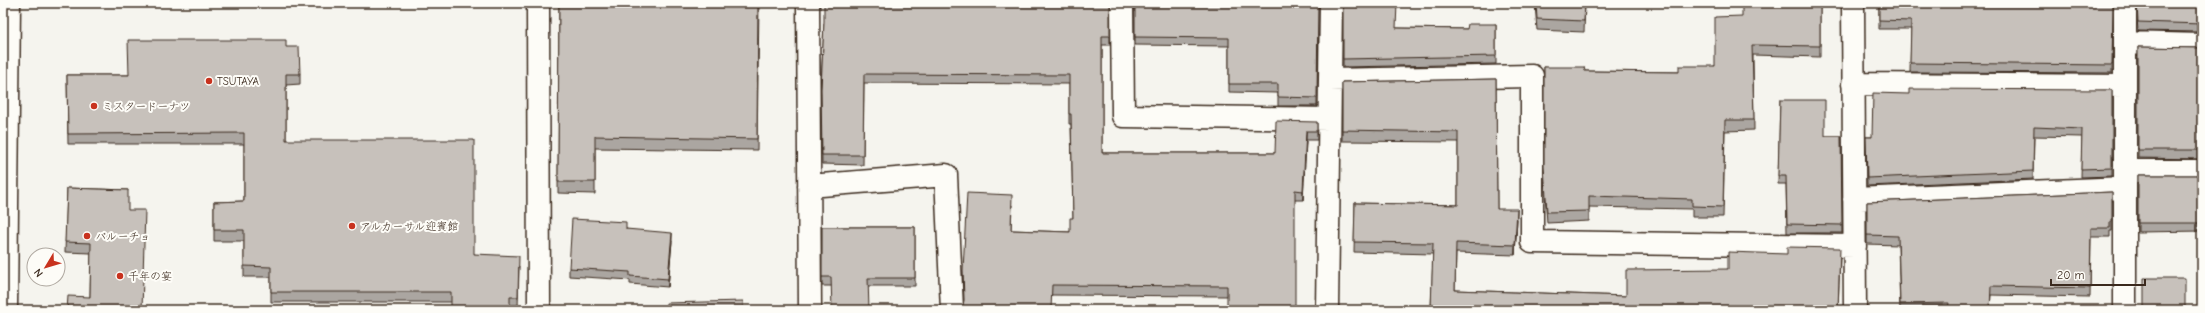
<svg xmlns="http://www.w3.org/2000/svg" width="2205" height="313" font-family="'Comic Neue','Klee One',sans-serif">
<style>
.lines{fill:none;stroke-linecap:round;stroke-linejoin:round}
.minor-casing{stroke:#3b2a1e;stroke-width:25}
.minor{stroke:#fdfcf7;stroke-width:22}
.wall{fill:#aba6a1;stroke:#3b2a1e}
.shaded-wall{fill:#8b8783;stroke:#3b2a1e}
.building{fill:#c7c1bb;stroke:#3b2a1e}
.poi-dot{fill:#c8321e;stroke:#fdfcf7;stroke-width:1.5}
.labels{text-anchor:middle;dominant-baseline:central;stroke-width:4;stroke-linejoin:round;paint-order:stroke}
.poi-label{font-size:11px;fill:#3b2a1e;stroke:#fdfcf7;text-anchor:start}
</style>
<rect width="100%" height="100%" fill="#f5f4ee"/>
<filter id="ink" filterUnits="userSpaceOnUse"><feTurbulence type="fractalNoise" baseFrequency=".025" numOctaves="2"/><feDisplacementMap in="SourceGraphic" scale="8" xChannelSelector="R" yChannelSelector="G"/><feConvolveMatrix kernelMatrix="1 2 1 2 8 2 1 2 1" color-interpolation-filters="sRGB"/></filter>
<g filter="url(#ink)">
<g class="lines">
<g class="minor-casing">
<path id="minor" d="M538,3L539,310
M808,3L810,310
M1122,3L1123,116L1329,119
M1853,3L1855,310
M2126,43L2202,45
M1330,80L1532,76V242L1855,246
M1853,84L2125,86
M2125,171H2202
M809,186L946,175L952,310
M1854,199L2125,188
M6,310L9,3
M1327,310L1331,3
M2125,310V3"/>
</g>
<use href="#minor" class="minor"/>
</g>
<path class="wall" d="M559,3H759L757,150L595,148V194L558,193Z
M1110,3V45H1102V153H1275L1317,122V140H1306L1303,200H1295L1227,296L1052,295L964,301L963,270L1012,205L1011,230L1070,232L1073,218L1071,124H1069V84L864,83L863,165L822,164L821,89L824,23Z
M1135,3H1318L1317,106H1278V93L1229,92V46L1135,45Z
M1343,3L1396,28L1467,29L1496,24V64L1343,67Z
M1517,3H1585L1584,32L1537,30L1535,3L1517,4Z
M1820,3V57L1753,55L1754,130L1725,131L1723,217H1692V209L1589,207V221L1547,223L1544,178V67L1585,71L1679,72L1715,66L1742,16Z
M1879,3H2113L2112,73L1910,72L1911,29H1879Z
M2136,3H2202V32L2138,31Z
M286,47L300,74V84L286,85V140L474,254L519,266L518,308L451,302H271V277H244V241H214V202L244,201V144H68L67,75H129Z
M2138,47L2202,48V159L2138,158Z
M1496,79L1497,209L1517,219L1515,255L1456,253L1455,290L1626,296L1728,269L1840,258L1838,310H1431L1433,254L1354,252L1355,203L1458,205V142L1342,141V82Z
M2112,90V176L2081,177L2082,137L2034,136L2033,179L1867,186L1866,137H1872L1909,94Z
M1780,100L1825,136H1841L1842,233H1787L1786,184H1778Z
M2138,175H2202V231L2138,232Z
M67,188L128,190L90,297L91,253L65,252Z
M2112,192V231H2110V237H2091L2090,297L1991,295L1990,310H1900L1898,245L1867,244V202Z
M822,227H915V286H822Z
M626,229L672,241L668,287L630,284V280L569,276V268Z"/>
<path class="shaded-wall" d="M1306,131V140L1303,200V191Z
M1517,209V219L1515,255V245Z
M672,233V241L668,287V279Z"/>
<path class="building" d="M559,3H758L757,139L595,136V182H558Z
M824,3H1110V36H1102V153H1275L1276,121L1317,122V131H1306L1303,191L1295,190V310H1227V286L1052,285L1051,310H962L964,300L963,270L967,193L1012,195L1011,230L1070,232V218H1073L1071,114H1069V75L864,74L863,155H822L821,89L824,21Z
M1135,3H1318L1317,98L1278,97V84H1229V38L1135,37Z
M1343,3H1397L1396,28L1467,29L1468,24H1496V56L1343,59Z
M1536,3H1585L1584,21L1537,19Z
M1742,3H1820V46L1752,45L1754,120H1725L1723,207L1692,206V199L1589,196V211L1547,212L1544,167V67H1584L1585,71L1679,72V66H1715V17L1742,16Z
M1879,3H2113L2112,65L1910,63L1911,21L1879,20Z
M2137,3H2202V24L2138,22Z
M128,40H286V47H299L300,74H286V140H474V254L519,256L518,297H510V310H451V292H271V267L244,266V230H214V202L244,201V133L68,134L67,75H129Z
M2138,47L2202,48V150H2138Z
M1496,79L1497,209H1517L1515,245L1456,243L1455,290L1626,296V270L1728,269V252L1787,254V247L1840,248L1838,310H1821L1761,308V310H1431L1433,243L1354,242L1355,203L1458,205V132L1342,130V82Z
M1909,89L2112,90V168L2081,169L2082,129L2034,127L2033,171L1867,178L1866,137H1872L1873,93L1909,94Z
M1780,100H1825V136H1841L1842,225L1787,224L1786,176H1778Z
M2138,175H2202V223H2138Z
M67,188L128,190V210H145L142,310H67L68,296L90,297L91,243L65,242Z
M2112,192V222H2110V228H2091L2090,288L1991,286L1990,310H1948L1949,303L1900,304L1898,236L1867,235V202Z
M572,219L626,222V229L672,233L668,279L630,276V272L569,268Z
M822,227H915V278H868L869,310H832L831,277H822Z
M2144,278H2185V310H2144Z
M743,301V310H666V303Z"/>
</g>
<g class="poi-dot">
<circle cx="209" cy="81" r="4"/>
<circle cx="94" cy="106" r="4"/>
<circle cx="352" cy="226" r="4"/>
<circle cx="87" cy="236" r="4"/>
<circle cx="120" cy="276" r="4"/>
</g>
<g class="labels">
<g class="poi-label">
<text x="217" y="81">TSUTAYA</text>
<text x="102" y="106">ミスタードーナツ</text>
<text x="360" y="226">アルカーサル迎賓館</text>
<text x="95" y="236">バルーチョ</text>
<text x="128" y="276">千年の宴</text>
</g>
</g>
<rect width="2205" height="313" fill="none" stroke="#fdfcf7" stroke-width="16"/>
<rect x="8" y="8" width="2189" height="297" fill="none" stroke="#3b2a1e" stroke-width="1.5" filter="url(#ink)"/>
<g transform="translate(46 267) rotate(232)"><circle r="19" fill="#fdfcf7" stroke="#afa8a0"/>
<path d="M0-3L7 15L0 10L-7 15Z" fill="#c8321e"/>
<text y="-6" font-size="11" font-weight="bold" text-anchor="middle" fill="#3b2a1e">N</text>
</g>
<path d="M2051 279v6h94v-6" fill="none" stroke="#3b2a1e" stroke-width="2"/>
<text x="2057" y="279" font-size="12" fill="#3b2a1e" stroke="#fdfcf7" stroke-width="3" paint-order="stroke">20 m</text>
</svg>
